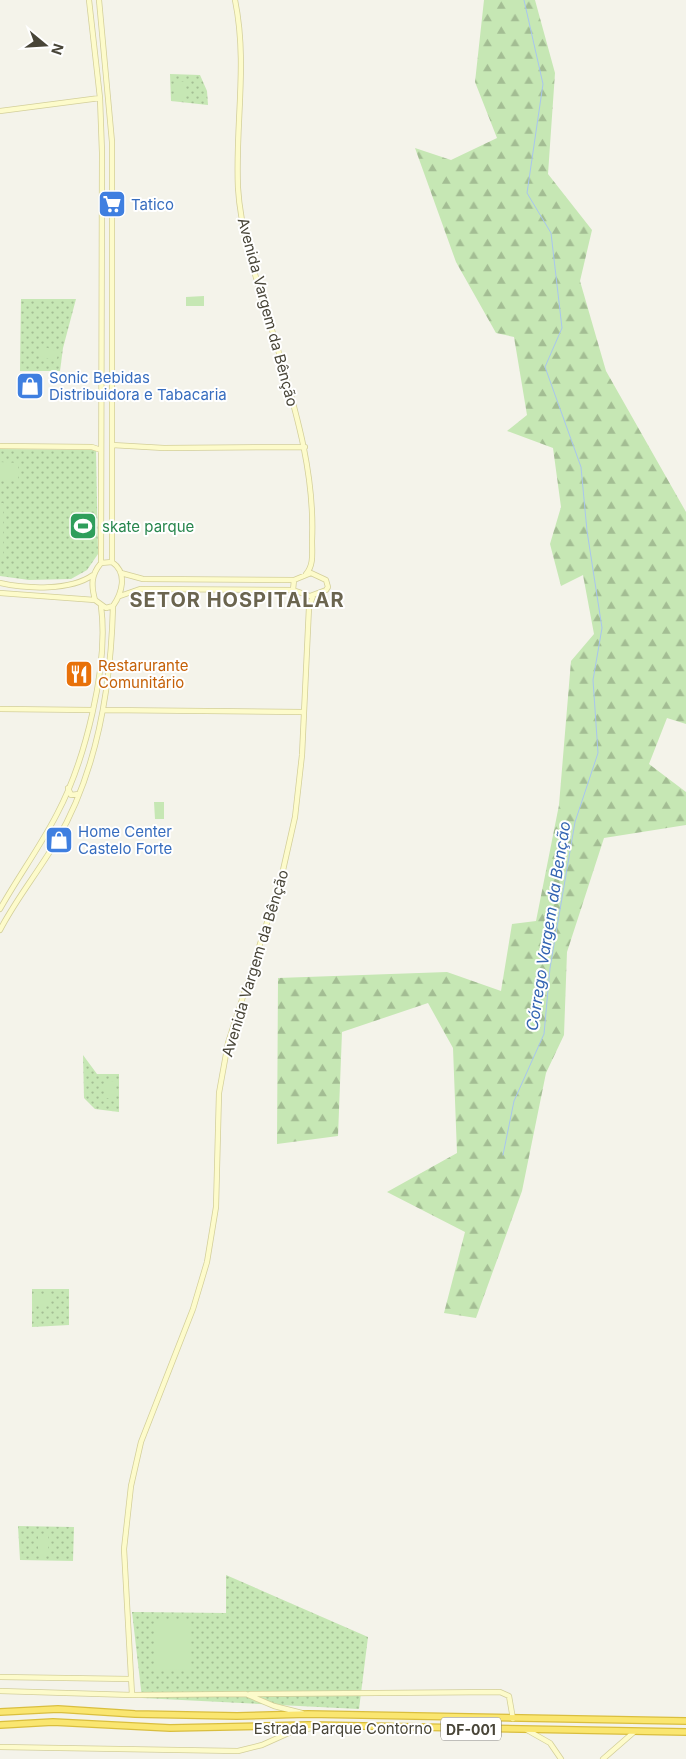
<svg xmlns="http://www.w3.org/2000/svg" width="686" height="1759" font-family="Inter,sans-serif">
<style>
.grass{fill:url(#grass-dots)}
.forest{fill:url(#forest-firs)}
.garden{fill:#c6e7b4}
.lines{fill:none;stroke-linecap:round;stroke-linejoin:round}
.stream{stroke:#a8c5ef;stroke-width:1}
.secondary-casing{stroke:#d3cf9a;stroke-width:6}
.highway-casing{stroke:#d9be3f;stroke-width:8}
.secondary{stroke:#fdfbcb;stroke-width:4.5}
.highway{stroke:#fae670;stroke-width:5.5}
.labels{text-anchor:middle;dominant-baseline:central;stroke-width:4;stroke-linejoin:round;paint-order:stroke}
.shield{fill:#fff;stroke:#7f7d74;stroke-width:1}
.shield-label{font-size:14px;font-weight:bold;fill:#484538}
.shop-label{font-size:15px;fill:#366cbe;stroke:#fff;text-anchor:start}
.street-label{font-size:15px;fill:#484538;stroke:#fff}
.leisure-label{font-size:15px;fill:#27864d;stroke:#fff;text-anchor:start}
.food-label{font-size:15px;fill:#c56008;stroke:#fff;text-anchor:start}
.water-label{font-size:16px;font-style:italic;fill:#3364b2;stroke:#fff}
.district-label{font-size:20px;font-weight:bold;letter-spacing:1px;fill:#6b654f;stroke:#fff}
</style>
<defs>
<pattern id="grass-dots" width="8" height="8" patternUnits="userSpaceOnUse" patternTransform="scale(1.25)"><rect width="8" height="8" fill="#c6e7b4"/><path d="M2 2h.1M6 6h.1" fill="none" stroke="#a3bd93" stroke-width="1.8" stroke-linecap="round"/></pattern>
<pattern id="forest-firs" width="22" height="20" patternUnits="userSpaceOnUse" patternTransform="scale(1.25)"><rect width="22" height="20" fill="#c6e7b4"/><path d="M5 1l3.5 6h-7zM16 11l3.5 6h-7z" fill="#a3bd93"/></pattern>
</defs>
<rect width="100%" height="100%" fill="#f4f3ea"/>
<path class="grass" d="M170,74L200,75L207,91L208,105L171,101Z
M21,299H76L63,348L60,371H20Z
M0,449L96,450L98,554L87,570L71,579L29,580L0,576Z
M83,1055L97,1074H119V1112L95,1109L84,1098Z
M32,1289H69V1325L32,1327Z
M18,1526L74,1527L73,1561L20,1560Z
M226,1575L368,1637L359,1709L142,1698L132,1612L226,1613Z"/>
<path class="forest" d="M484,0H535L555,73L548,174L592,230L580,281L606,371L686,512V724L667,718L649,764L686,792V825L604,838L567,952L564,1035L546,1073L522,1191L476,1318L444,1313L465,1232L387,1192L457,1153L453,1048L428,1003L342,1032L338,1136L277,1144L278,978L447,972L501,991L512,924L536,921L559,805L571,661L594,634L583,575L561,586L550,544L561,507L553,448L507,431L527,415L514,337L496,333L456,262L415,148L451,160L497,138L475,82Z"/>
<path class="garden" d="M175,82H185V100L175,101Z
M204,296V306H186V297Z
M42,346L59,352L56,361L39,356Z
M0,462L18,463V481L0,480Z
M0,503H3V554H0Z
M72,512L95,513V539L71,540Z
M154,802H164V819H155Z
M114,1081V1098H104V1082Z
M32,1295H49V1304H32Z
M38,1536H48V1554H38Z
M156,1619H189V1669L156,1670Z"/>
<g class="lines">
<path class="stream" d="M503,1155L514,1101L544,1034L550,968L575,822L598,753L593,680L602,628L587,531L581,467L545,367L562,328L551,233L527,193L543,84L524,0"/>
<g class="secondary-casing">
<path id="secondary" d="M89,0L100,98L102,153L101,563
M99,0L112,142V562
M235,0C248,63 235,125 238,188C241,240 264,302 279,353C297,415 315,476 312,541C312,553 314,565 306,574
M0,111L100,98
M112,445L164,448L305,447
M0,446L92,447L101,450
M112,562C128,573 122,593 113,606L106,608L95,600C91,585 91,575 101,563Z
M121,573L143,579L294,580
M311,573L326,580L328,587L326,590L310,596L293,590L294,580Z
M0,583C27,589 70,591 93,575
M0,593L95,600
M120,596L140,589L293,590
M0,709L92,710
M104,710L303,712
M68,788L71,795L79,794
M0,909C18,877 40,847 57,814C85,761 109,666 101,606
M0,930C16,899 39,871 57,840C98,770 111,686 113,606
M0,1677L130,1679
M0,1691L132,1695L246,1694L274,1706L302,1713
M250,1694L500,1692L509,1696L513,1719
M132,1695L124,1549L131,1486L141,1442L193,1309L207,1262L216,1207L219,1093L228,1043L281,879L295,817L302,755L309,607L313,596
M527,1730L550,1743L561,1759
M0,1747L238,1751L262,1745L291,1732L317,1727
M603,1759L634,1732"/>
</g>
<g class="highway-casing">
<path id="highway" d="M0,1712L58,1709L135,1714L237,1716L308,1714L686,1721
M0,1725L53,1722L170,1728L309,1725L686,1732"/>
</g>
<use href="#secondary" class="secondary"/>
<use href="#highway" class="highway"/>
</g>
<defs>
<g id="supermarket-square" transform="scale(1.4375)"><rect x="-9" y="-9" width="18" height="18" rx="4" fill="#3f7fe0" stroke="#fff"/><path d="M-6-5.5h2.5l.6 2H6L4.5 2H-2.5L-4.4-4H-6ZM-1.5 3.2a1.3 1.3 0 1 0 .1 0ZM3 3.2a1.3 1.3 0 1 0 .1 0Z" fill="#fff"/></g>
<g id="shop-square" transform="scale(1.4375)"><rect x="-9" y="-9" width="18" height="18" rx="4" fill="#3f7fe0" stroke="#fff"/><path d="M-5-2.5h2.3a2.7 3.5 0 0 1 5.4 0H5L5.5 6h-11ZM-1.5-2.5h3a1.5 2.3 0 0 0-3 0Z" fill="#fff"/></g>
<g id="stadium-square" transform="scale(1.4375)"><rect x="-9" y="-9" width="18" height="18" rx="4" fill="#2e9e5b" stroke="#fff"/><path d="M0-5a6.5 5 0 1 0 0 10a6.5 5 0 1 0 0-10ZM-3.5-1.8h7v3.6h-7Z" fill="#fff"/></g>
<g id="restaurant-square" transform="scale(1.4375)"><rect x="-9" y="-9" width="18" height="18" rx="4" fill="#e8710a" stroke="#fff"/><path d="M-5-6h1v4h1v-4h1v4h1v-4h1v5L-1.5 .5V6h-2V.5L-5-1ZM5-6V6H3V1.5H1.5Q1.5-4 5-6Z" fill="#fff"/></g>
</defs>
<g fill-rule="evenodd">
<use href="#supermarket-square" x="112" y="204"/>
<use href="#shop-square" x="30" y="386"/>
<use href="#stadium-square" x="83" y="526"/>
<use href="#restaurant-square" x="79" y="674"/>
<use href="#shop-square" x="59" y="840"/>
</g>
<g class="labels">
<rect class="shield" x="441" y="1717.5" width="60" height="23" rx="4"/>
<g class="shield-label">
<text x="471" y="1729">DF-001</text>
</g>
<g class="shop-label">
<text x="131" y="204">Tatico</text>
<text x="49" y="377">Sonic Bebidas<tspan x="49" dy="17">Distribuidora e Tabacaria</tspan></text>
<text x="78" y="831">Home Center<tspan x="78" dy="17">Castelo Forte</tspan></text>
</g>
<g class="street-label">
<text transform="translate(268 312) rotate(75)">Avenida Vargem da Bênção</text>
<text transform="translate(255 963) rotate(-73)">Avenida Vargem da Bênção</text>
<text x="343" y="1728">Estrada Parque Contorno</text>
</g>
<g class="leisure-label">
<text x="102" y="526">skate parque</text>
</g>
<g class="food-label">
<text x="98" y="665">Restarurante<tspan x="98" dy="17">Comunitário</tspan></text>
</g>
<g class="water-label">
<text transform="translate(548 926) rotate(-81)">Córrego Vargem da Benção</text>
</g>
<g class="district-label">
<text x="237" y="600">SETOR HOSPITALAR</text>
</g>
</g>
<g transform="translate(45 45) rotate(108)" stroke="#ffffff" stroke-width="4" paint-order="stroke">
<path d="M0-4L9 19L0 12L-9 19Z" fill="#484538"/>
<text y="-8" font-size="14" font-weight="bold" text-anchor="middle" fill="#484538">N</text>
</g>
</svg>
